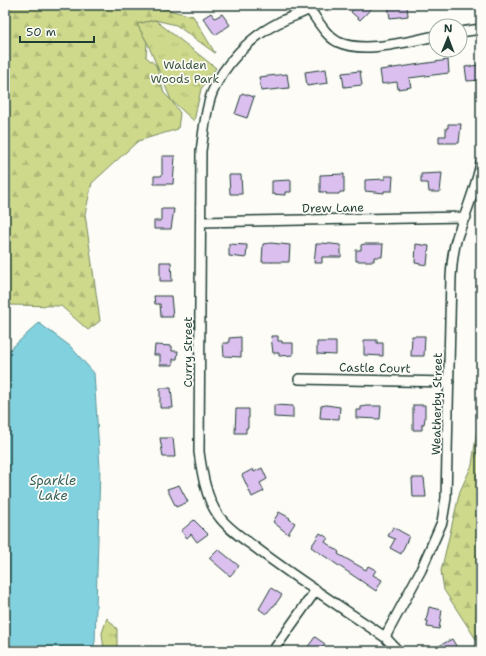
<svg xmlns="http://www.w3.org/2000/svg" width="486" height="656" font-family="'Shantell Sans',sans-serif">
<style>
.forest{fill:url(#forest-firs);stroke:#768b60}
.park{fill:url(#park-tufts);stroke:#768b60}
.water{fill:#82d1df;stroke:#5a969b}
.building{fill:#dbc0ef;stroke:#1f3d34}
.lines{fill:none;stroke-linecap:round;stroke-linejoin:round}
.street-casing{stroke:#1f3d34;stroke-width:12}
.street{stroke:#fdfcf7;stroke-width:9}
.labels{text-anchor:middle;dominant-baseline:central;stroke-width:3.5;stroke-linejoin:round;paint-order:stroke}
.park-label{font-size:12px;fill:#425c46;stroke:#fdfcf7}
.street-label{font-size:12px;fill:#1f3d34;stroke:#fdfcf7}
.water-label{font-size:13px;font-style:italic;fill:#38625f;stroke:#fdfcf7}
</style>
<defs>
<pattern id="forest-firs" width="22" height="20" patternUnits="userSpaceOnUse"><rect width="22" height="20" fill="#ced98c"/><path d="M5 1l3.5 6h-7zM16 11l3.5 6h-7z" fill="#b0bb79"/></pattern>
<pattern id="park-tufts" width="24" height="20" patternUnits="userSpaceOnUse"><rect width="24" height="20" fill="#ced98c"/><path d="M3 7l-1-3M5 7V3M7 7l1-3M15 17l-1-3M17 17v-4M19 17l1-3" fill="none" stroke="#b0bb79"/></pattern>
</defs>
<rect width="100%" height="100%" fill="#fdfcf7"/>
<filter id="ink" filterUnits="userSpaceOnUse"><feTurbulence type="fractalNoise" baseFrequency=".025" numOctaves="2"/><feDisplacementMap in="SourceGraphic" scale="8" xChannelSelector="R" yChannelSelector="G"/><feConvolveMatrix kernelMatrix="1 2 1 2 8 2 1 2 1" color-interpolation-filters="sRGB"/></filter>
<g filter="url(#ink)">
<path class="forest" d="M5,5H148L193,16L215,53L176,25L155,20L137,24L147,42L146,57L156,65L164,93L171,100L180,113L178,129L138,141L92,183L85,214L100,321L88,330L61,306L9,305L5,308Z
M481,402V647L444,590L441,571L460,491L472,465Z"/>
<path class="park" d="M155,20L216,68L201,89L194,121L171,100L147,42L137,24Z
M107,618L117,629V651H104L102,633Z"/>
<path class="water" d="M39,323L70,346L94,373L100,468L95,642L92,651H5V354Z"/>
<path class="building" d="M357,5H375L360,20L351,12Z
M388,5H407L408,16L390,18Z
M211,13L215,18L222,14L230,25L215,35L203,18Z
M448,60L449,73L409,78L411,87L398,89L397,82L382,84L380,70Z
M479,65V67H481V80L467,81L465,67Z
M326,69L328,83L307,86L305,72Z
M360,71L362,85L344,87L342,73Z
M287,74L289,88L261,91L259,77Z
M242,93L254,97L247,118L235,114Z
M448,124H461L459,143H439V136H446V128H448Z
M162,156H175L173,184H154V176H161L162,175Z
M442,173L440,192H429L428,183H421V174Z
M344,174V192H340L339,194H326V192H320V175Z
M229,175H241L242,194H230Z
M385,176H393L392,191H384V193L365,191V180L385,179Z
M291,180V192H285V195L272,194V181Z
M161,209H174L171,229H154V221H160L161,219Z
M271,243L290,245L289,262H262L263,244Z
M322,243L341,245V257H322V263H314L316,244H322Z
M229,244L247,245L246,258L229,256Z
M364,244H383L382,257H374V261H356V250H361V245Z
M416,244L429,246L427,265L415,263Z
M160,262H171L172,281H160Z
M154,296H171L173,317H161L160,304H155Z
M271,336H278V341H282V343H293V355L279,356V353H273Z
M412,336H425L424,356H411Z
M241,337V357L224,356L223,343H229V338Z
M364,340H377V343H383V356L364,355Z
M317,342H336V355L317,354Z
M155,345L172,346V351H178L177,359H173V365H160V355H154Z
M160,388H171L173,408H160Z
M274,405L293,406V418L274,417Z
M326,405L340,407L339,419L320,418L321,406Z
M413,405H425V418L424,424H422V430H413Z
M367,406H381L380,419L356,418V410H361V407Z
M236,409H249V418H248V428H246V433H235Z
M160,438H173L175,457H163Z
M262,468L267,479L260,483L264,491L252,497L242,475L253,469L254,472Z
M412,478H424L426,497H413Z
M179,485L188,502L176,507L167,489Z
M279,512L290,518L289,519L295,523L288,534L273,522Z
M194,520L208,534L197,542L191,534L187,538L181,531Z
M393,527L409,536L401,554L390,548L395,539L388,536Z
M320,533L328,538L325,542L339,552L338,554L366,570L368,566L376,570L373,575L382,580L376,591L311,547Z
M218,549L239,566L230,576L209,558Z
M271,588L282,595L274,606H273L266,614L259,609Z
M429,607L442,610L439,629L427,627L428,621H426Z
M315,637L325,644L320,651H312L307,648Z
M452,639L459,651H430Z"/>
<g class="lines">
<g class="street-casing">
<path id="street" d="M317,5C305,13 291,16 278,23C250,37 224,64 212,93C205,111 204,132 201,151L199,452C202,473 206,498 218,515C226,527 241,537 252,545C295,578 341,607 385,637L398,651
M310,10C318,21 326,36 338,42C364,54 408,41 436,36
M460,32L481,29
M201,222L466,217
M299,379L449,382
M385,637L421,570L442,522L446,498L451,277C452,262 453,248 458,234C467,210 476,188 481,163
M273,651L316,590"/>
</g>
<use href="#street" class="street"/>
</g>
</g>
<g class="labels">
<g class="park-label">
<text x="185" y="65">Walden<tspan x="185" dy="14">Woods Park</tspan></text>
</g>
<g class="street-label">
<text transform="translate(333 208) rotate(-1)">Drew Lane</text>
<text transform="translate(188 352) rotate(-90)">Curry Street</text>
<text transform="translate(375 368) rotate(1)">Castle Court</text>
<text transform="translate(437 404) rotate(-89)">Weatherby Street</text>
</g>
<g class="water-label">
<text x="53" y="480">Sparkle<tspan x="53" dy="15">Lake</tspan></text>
</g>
</g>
<rect width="486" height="656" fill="none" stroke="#fdfcf7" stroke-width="20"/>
<rect x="10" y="10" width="466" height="636" fill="none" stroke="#1f3d34" stroke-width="1.5" filter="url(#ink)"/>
<g transform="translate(448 38) rotate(1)"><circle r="19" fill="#fdfcf7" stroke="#a4b0a9"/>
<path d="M0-3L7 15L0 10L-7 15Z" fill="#1f3d34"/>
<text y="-6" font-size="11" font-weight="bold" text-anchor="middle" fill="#1f3d34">N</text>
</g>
<path d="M20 36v6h74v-6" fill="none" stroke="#1f3d34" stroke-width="2"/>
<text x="26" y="36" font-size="12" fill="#1f3d34" stroke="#fdfcf7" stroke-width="3" paint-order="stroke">50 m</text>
</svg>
